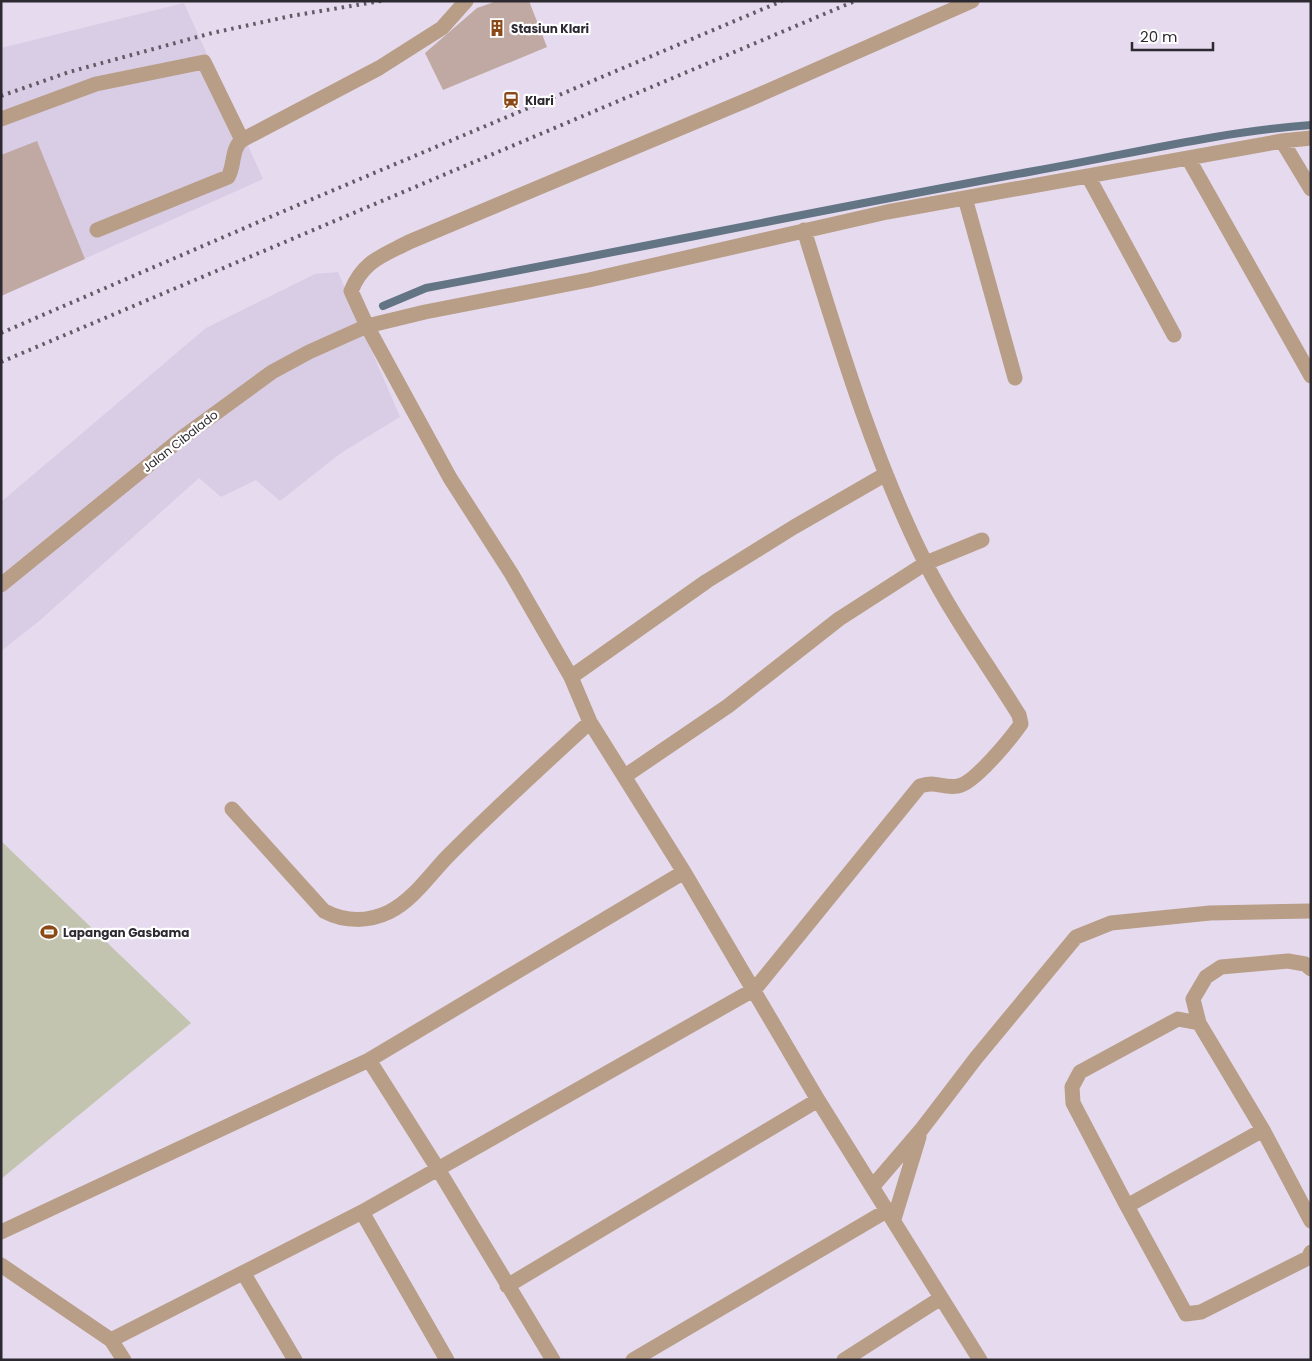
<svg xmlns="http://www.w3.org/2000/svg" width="1312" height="1361" font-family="Poppins,sans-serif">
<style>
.built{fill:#d9cce5}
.green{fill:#c2c4b0}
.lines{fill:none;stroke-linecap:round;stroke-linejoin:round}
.stream{stroke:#637485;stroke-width:8}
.building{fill:#c0a9a2}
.minor{stroke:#b89e86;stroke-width:15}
.rail{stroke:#615b65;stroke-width:4;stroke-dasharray:2.5 5;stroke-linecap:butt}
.labels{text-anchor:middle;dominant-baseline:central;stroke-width:4.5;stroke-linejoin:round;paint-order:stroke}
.poi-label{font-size:12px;font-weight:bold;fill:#2d2930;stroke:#fff;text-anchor:start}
.street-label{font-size:12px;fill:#2d2930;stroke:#fff}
</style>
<rect width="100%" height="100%" fill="#e5daee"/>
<path class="built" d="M184,3L263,179L1,296V48Z
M338,272L400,417L341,453L280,501L256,480L221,497L199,478L38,622L1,651V502L206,328L315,274Z"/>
<path class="green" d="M1,841L191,1023L1,1179Z"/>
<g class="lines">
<path class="stream" d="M383,306L426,288C629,250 831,208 1034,171C1126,155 1217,132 1311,125"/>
</g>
<path class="building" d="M497,1H529L547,47L443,90L425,53L477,8Z
M37,141L85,259L1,296V155Z"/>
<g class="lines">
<path class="minor" d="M1,119L96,84L204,62L242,140
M1282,141L1311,189
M1188,158L1311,376
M1088,176L1174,335
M965,198L1015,378
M97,230L228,177C235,165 231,149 242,140L379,68L442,28L466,1
M1,585L183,437L272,372L309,352L367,326L351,291C363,261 382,256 409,242L752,98L972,1
M571,677L707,581L794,527L886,474
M625,776L728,706L839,619L926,563L982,540
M232,809L324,911C345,922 368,922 389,912C415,899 432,871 452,852C497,807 543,765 590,722
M1199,1023L1263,1130L1311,1221
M369,1060L438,1169L553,1360
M1263,1130L1127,1206L1186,1314L1201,1312L1308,1258L1311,1252
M873,1186L921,1130L976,1058L1076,937L1111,923L1210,913L1311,911
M1127,1206L1073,1103L1072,1087L1080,1072L1178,1019L1199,1023L1193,999L1206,977L1221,967L1288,961L1305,964L1311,969
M362,1212L447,1360
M894,1219L919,1137
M1,1232L369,1060L684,872
M1,1265L111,1340L124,1360
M244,1274L295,1360
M507,1286L818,1100
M111,1340L362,1212L755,989L920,786C936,780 943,789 958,786C974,784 1011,738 1021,724L1019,715C988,665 953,617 926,564C873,458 839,343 804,230
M633,1360L888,1210
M844,1360L941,1298
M980,1360L818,1100L684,872L590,722L571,677L511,573L450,478L367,326L425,312L589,280L887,212L1282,141L1311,138"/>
<path class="rail" d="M1,96L69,72L212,33L291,16L381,1
M1,333L284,211L782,1
M1,362L855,1"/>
</g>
<defs>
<g id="building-bare" transform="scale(1.35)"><path d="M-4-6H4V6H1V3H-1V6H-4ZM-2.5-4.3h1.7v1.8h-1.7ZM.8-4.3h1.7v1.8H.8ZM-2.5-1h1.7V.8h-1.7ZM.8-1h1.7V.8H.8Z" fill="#8b4917" stroke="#fff" stroke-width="2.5" paint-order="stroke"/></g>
<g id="station-bare" transform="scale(1.35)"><path d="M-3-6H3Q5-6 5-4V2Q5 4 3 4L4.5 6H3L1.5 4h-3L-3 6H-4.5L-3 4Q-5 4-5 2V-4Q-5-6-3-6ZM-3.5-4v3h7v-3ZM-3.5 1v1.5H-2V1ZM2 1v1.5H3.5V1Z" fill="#8b4917" stroke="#fff" stroke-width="2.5" paint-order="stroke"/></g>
<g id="stadium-bare" transform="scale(1.35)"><path d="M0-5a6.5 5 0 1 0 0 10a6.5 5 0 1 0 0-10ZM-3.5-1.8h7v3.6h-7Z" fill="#8b4917" stroke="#fff" stroke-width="2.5" paint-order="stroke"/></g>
</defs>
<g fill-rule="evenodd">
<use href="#building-bare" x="497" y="28"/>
<use href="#station-bare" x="511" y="100"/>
<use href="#stadium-bare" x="49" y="932"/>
</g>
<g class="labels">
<g class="poi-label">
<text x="511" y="28">Stasiun Klari</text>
<text x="525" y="100">Klari</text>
<text x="63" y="932">Lapangan Gasbama</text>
</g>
<g class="street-label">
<text transform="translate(180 441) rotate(-38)">Jalan Cibalado</text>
</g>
</g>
<rect width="1312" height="1361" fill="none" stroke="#2d2930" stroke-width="5"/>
<path d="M1132 42v8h81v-8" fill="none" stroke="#2d2930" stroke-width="2.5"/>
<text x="1140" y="42" font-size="15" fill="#2d2930" stroke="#ffffff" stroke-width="4" paint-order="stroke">20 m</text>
</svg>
